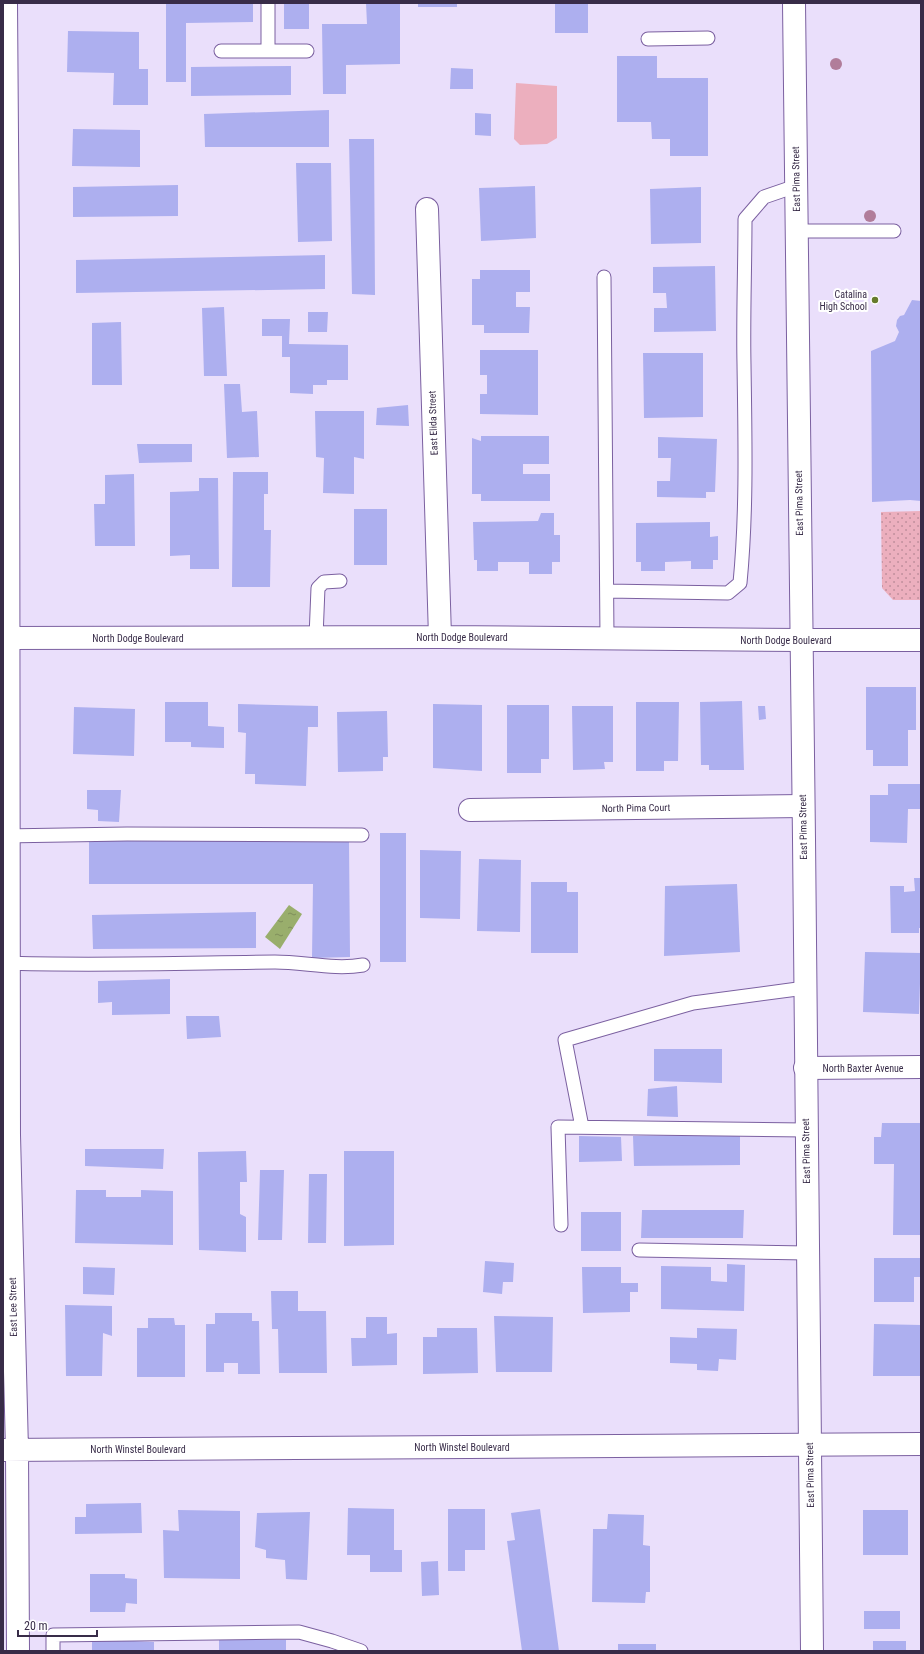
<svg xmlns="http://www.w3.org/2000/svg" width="924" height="1654" font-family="'Roboto Condensed',sans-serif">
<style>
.grass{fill:url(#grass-dots)}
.park{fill:#ecafbe}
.water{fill:url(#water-ripples)}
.building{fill:#adafef}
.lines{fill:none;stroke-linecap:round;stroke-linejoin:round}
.service-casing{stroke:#7b60a0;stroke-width:15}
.minor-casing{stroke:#7b60a0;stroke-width:24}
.tertiary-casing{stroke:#7b60a0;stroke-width:24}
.service{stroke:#fff;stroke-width:13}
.minor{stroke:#fff;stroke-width:22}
.tertiary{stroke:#fff;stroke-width:22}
.tree{fill:#b17d9a}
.poi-dot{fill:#667b2c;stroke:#fff;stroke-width:1.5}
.labels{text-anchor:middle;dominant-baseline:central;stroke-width:4;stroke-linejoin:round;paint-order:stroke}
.street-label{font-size:10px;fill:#382c48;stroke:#fff}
.poi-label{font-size:10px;fill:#382c48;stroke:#fff;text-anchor:end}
</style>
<defs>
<pattern id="grass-dots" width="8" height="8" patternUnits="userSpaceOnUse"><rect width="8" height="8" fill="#ecafbe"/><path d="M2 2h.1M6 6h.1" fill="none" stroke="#c08f9c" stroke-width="1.8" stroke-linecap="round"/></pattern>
<pattern id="water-ripples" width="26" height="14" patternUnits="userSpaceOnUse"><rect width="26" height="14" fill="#99ae6c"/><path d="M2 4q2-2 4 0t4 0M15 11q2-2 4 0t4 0" fill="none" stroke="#7e8e5b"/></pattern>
</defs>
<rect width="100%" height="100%" fill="#eadffb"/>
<path class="grass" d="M921,511V600H893L882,588L881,512Z"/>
<path class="park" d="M516,83L557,86V138L547,144L520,145L514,139Z"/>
<path class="water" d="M289,905L302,914L280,949L265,937Z"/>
<path class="building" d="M166,3H253V22L186,23V82H166Z
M284,3H309V29H284Z
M366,3H400V64L346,65V94H323L322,24H367Z
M418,3H457V7H418Z
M555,3H588V33H555Z
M68,31L139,32V69H148V105H113L114,73L67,72Z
M617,56H657V78H708V156H670V139H652L651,122H617Z
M291,66V95L191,96V67Z
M451,68L473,69V89H450Z
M329,110V147H205L204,114Z
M475,113L491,114V136L475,135Z
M73,129L140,130V167L72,166Z
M349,139H374L375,295L352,294Z
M296,163H331L332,241L298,242Z
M178,185V216L73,217V187Z
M535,186L536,238L481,241L479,188Z
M701,187V243L651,244L650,189Z
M325,255V289L76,293V260Z
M715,266L716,331L654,332V308H667L666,293H653V267Z
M480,270H530V292H516V307H530L529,333H484V325H472V279H480Z
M912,300L921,301V501L910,500L872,502L871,351L895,341L899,332L896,326L897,320L900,316L904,315Z
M224,307L227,376H204L202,308Z
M308,312H328L327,332H308Z
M262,319H290L289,344L348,345V380H327V385H313V394L290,393V357H282V336H262Z
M121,322L122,385H92V323Z
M480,350H538V415L480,414V394H487V375H480Z
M643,353H703V417L644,418Z
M224,384H240L242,412L257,411L259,457L227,458Z
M408,405L409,426L376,425L377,408Z
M315,411H364V459L354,457V494L323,493L324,458L316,457Z
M481,436H549V464H523V474H550V501H481V494H472V438L481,441Z
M658,437L717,439L715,492H706V498L657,497V481H670L671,458H658Z
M137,444H192V462L139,463Z
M233,472H268V494H264V530H271L270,587H232Z
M134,474L135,546H95L94,504H105V475Z
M199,478H218L219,569H190V555L170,556V492L199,491Z
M354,509H387V565H354Z
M541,513H554V535H560V562H552V574H529V562H498V571H477V560H474L473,522L538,521Z
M710,522V537L718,536V560H713V569H691V561L665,562V571H641V562H636V523Z
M866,687H916V730H908V766H873V750H866Z
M742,701L744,770H709V765H701L700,702Z
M165,702H208V726L224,727V748L191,747V742H165Z
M636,702H679L678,761H664V771H636Z
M238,704L318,706V727H308L306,786L255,784V774H245L246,733L238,732Z
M433,704L482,705V771L433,768Z
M507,705H549V759H541V773H507Z
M572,706H613V762H604L605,769L573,770Z
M758,706H765L766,719L759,720Z
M74,707L135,709L134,756L73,754Z
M387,711L388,757H383V771L338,772L337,712Z
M888,784H921V809H908L907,843L870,842V795H888Z
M87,790H121L119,822L98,821V810L87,809Z
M380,833H406V962H380Z
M349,840L350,957L312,958L313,884H89V841Z
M420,850L461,851L460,919L420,918Z
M479,859L521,860L520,932L477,931Z
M914,878H921V928H919V933H891L890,886H904V892L915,891Z
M531,882H567V892H578V953H531Z
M737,884L740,952L664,956L665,886Z
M256,912V948L93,949L92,915Z
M865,952L921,953L919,1014L863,1012Z
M170,979V1014L112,1015V1002L98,1003V981Z
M186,1016H219L221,1037L187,1039Z
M654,1049H722V1083L654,1081Z
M677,1086L678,1117L647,1116L648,1089Z
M882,1123H921V1235H893L894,1164H874V1137H881Z
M740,1135V1165L634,1166L633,1136Z
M579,1136L621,1137L622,1161L579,1162Z
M85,1149H164L163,1169L85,1166Z
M246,1151L247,1182H240V1214L246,1217V1252L199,1250L198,1152Z
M344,1151H394V1245L344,1246Z
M260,1170H284L282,1240H258Z
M309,1174H327L326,1243H308Z
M76,1190H106V1197H141V1190L173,1191V1245L75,1243Z
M642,1210H744L743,1238H641Z
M581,1212H621V1251H581Z
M874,1258H921V1277H914V1302H874Z
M485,1261L514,1263L513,1282H503L502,1294L483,1292Z
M727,1264L745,1265L744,1311L661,1309V1266L711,1267V1281L727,1282Z
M83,1267L115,1268L114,1295L83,1294Z
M582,1267H621V1283H638V1292H630V1312L583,1313Z
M271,1291H298V1311H326L327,1373H279L278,1329H272Z
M65,1305L112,1306V1336L103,1333L102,1376H66Z
M215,1313H252V1321H259L260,1374H238V1363H224V1372H206V1324H215Z
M494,1316L553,1317L552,1372H496Z
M366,1317H387V1334L397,1333V1365L352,1366L351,1338H366Z
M148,1318H174L175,1325H185V1377H137V1328H148Z
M874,1324L921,1325V1376H873Z
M437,1328H477L478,1373L423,1374V1337H437Z
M697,1328L737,1329L736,1360L719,1359L718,1371L697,1370V1364L670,1363V1337L697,1338Z
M141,1503L142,1533L75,1534V1517H86V1504Z
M348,1508L394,1509V1550H402V1572H370V1555H347Z
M448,1509H485V1550H465V1571H448Z
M540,1509L559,1651H522L507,1541L515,1540L511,1513Z
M178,1510L240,1511V1579L164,1578L163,1530L179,1531Z
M863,1510H908V1555H863Z
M310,1512L307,1580L286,1579L285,1560L266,1558V1550L255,1547L257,1513Z
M608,1514L644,1515L643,1545L650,1546V1592H646L645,1603L592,1602L593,1529H607Z
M438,1561L439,1595L422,1596L421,1562Z
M90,1574H125V1578L137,1579V1604L126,1603L125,1612H90Z
M864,1611H900V1629H864Z
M92,1639L154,1642V1651H92Z
M219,1640H286V1651H219Z
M873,1641H906V1651H873Z
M618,1644H656V1651H618Z"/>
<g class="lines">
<g class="service-casing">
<path id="service" d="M268,3V51
M648,39L708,38
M221,51H307
M796,231H894
M604,277L607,638
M607,591L728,593L740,583C747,510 745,437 744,364C743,316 745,267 745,219L764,197L796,186
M316,637L318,588L324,582L340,581
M3,836L127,834L362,835
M3,963C94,966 185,963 275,962C304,962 334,970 363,965
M582,1127L565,1040L693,1003L805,988
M561,1225L558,1127L806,1130
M639,1250L807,1253
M53,1651V1635L299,1632L332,1641L361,1651"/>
</g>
<g class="minor-casing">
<path id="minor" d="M6,3L8,271L9,1135L17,1450L18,1651
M427,209L440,637
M3,638L440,637L801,640
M470,810L803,806
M805,1068L921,1067
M3,1450L921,1444"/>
</g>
<g class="tertiary-casing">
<path id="tertiary" d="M794,3L804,839L812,1651
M801,640H921"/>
</g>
<use href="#service" class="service"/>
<use href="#minor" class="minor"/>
<use href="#tertiary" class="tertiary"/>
</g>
<g class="tree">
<circle cx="836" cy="64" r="6"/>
<circle cx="870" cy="216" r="6"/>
</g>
<circle class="poi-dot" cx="875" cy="300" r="4"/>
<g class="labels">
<g class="street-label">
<text transform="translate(796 179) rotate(-91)">East Pima Street</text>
<text transform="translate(433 423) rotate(-92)">East Elida Street</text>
<text transform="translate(799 503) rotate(-91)">East Pima Street</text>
<text x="462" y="637">North Dodge Boulevard</text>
<text x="138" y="638">North Dodge Boulevard</text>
<text x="786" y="640">North Dodge Boulevard</text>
<text transform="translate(636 808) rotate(-1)">North Pima Court</text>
<text transform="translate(803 827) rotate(-91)">East Pima Street</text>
<text x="863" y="1068">North Baxter Avenue</text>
<text transform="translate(806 1151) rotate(-91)">East Pima Street</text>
<text transform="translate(13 1307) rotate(-91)">East Lee Street</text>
<text x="462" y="1447">North Winstel Boulevard</text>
<text x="138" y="1449">North Winstel Boulevard</text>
<text transform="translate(810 1475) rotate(-91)">East Pima Street</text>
</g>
<g class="poi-label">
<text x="867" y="294">Catalina<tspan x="867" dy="12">High School</tspan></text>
</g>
</g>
<rect width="924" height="1654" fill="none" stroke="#382c48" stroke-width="8"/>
<path d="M18 1630v6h79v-6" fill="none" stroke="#382c48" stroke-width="2"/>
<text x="24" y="1630" font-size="12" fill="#382c48" stroke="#ffffff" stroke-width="3" paint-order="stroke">20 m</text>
</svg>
